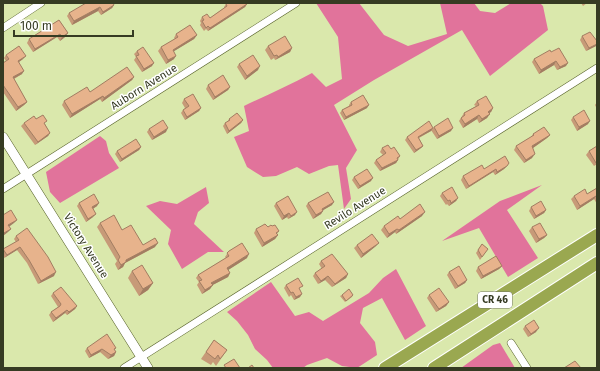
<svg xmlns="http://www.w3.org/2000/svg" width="600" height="371" font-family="'Fira Sans',sans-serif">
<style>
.forest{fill:#e1739b}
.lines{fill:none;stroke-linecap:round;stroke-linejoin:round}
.minor-casing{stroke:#566129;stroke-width:8}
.tertiary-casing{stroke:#566129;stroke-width:10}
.trunk-casing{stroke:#fff;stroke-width:14}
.minor{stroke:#fff;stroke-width:7}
.tertiary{stroke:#fff;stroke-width:9}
.trunk{stroke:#9aa850;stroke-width:12}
.wall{fill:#c79a78}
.shaded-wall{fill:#a27d62}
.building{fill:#e7b38c;stroke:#a27d62}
.labels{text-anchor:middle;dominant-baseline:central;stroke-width:3;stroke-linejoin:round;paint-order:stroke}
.shield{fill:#fff;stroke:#727665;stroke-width:1}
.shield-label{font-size:10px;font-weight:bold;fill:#363b23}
.street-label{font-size:11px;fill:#363b23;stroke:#fff}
</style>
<rect width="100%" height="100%" fill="#dae8ac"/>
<path class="forest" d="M316,3H359L384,35L408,46L447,34L440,3H474L480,11L495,13L511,3H540L543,6L548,30L490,76L462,30L374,80L334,105L357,150L346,168L351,199L344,209L338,165L329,166L309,174L297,167L276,176L263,177L247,167L234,137L249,131L244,106C267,95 290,85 312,73L326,87L342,79L338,37Z
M100,136L106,141L109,153L119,168L60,203L50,192L46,172Z
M542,185L507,210L538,258L508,277L479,228L442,241L500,201Z
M206,187L209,203L198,212L194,224L224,252H208L182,269L168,244L171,230L146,206L160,201L177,204Z
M396,269L426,326L405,340L382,298L363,308L360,323L375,342L377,355L357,368L342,366L327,358L307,365L303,368H273L267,360L255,349L248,335L237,321L227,312L271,282L295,316L309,312L323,321L369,293L383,278Z
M500,343L515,368H461L493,345Z"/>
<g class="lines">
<g class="minor-casing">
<path id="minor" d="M3,28L41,3
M3,189L296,3
M511,343L527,368
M124,368L597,68"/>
</g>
<g class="tertiary-casing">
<path id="tertiary" d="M3,137L148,368"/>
</g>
<g class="trunk-casing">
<path id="trunk" d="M385,368L597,235
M434,368L597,263"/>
</g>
<use href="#minor" class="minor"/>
<use href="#tertiary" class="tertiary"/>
<use href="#trunk" class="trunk"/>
</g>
<path class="wall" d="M581,3H587L583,6Z
M226,4H247L245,7L208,31L206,29L204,31L200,25L201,23L200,21L202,17L210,18L224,8V7Z
M114,5L112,8L101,15L98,11L72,25L67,16L69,13Z
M59,20L68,33L65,37L60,41L57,37L33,52L27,43L29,39Z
M176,34L197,35L194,39L174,51V59L166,64L158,51L161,47L175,39L174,38Z
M582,36L597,41V45L596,46L586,51L580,40Z
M268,46L292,48L290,52L275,60L274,58L271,60L265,50Z
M137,51L152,66L142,72L134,60L136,57L134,54Z
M551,52L566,66L557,70L554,65L539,74L532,62L534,59Z
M6,55L23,59L19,62L22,74L14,79L27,102L24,105L16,111L3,92V63L6,61L4,58Z
M239,64L258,70L245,80L237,67Z
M134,77L132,80L102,102L100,99L70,118L62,105L64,101L90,92Z
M208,85L230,87L228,90L213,100L206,89Z
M184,99L201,108L199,111L185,120L181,113L183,110L185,108L182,103Z
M477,101L493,108L491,112L489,113L487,118L479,123L477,119L463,128L459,121L464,113L476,106L474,105Z
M351,102L367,108L344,120L340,113L342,110L349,106V105Z
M597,102V109L595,105Z
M573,117L588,124L577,131L571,120Z
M36,119L45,124L50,133L48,136L35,145L21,126L24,123Z
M229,119L243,120L241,123L227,134L223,126L225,123L227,122Z
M434,127L451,131L437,139L431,130Z
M433,128L431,131L419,138L423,146L421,148L414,153L405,140L407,137Z
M149,129L166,132L152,140L147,132Z
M533,134L550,135L547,138L533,148L532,158L524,163L514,150L516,146L531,137Z
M597,146V164L594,166L586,155L589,151Z
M141,147L139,150L120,162L115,154L117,151Z
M382,148L391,149L400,156L396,163L380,171L374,163L376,160L383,155L380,152Z
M509,163L504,169L495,175L493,172L466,189L461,180L463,176L484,169Z
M354,177L371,181L358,189L352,180Z
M597,188V204L594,199L577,210L571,199L574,196L587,194Z
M442,193L458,198L456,201L449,206L447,204L446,205L440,196Z
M79,203L97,206L93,209V217L86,222L77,206Z
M276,203L295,215L288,219L287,217L282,220L274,206Z
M308,203L332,205L323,210L321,214L313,219L306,206Z
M531,207L546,210L544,213L534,219L529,211Z
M422,216L396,234L395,232L387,238L381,230L384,226L400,219Z
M100,223L122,230L143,245L155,247L125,263L123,267L118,270L115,264L117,261L97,227Z
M272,226L279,231L277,234L278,235L275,239L262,247L254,233L256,229Z
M532,227L547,235L544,238L536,243L529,231Z
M16,236L54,276L38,284L27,263L17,250L4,258L3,256V250L16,242L14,239Z
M482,244L488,249L480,260L476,253Z
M357,245L376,246L361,258L354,248Z
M229,251L247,258L228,270L230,273L228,277L212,285L210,289L202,294L197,285L199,282L196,278L198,275L226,258L225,257Z
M321,261L348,274L346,278L332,287L325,280L318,284L313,276L315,273L322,269L319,264Z
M502,266L499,269L481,279L476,271L478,267Z
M132,271L153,283L148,290L139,296L128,278Z
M449,272L467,280L465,283L455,289L447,275Z
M286,285L300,289V297L294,300L291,295L289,297L284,288Z
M53,293L77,306L75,309L67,315L65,313L53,322L49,315L51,312L58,307L51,296Z
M342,295H353L352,297L345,302L340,296Z
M429,295L449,302L446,306L436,312L427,298Z
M525,326L536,332L528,337L523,329Z
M214,340L227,350L216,366L213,362L211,365L201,359Z
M87,348H116L114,350L116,352L114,356L108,359L100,352L89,358L85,351Z"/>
<path class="shaded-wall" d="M247,4L245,7L208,31L210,28Z
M114,5L112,8L101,15L103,12Z
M100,7L98,11L72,25L74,21Z
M68,33L65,37L60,41L62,37Z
M60,34L57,37L33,52L35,49Z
M197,35L194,39L171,53L173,50Z
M597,44L596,46L586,51L589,48Z
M292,48L290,52L275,60L278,57Z
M26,56L23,59L16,64L18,61Z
M176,56L174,59L166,64L168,60Z
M556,61L554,65L539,74L541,70Z
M154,63L152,66L142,72L144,69Z
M568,63L566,66L557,70L560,67Z
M260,66L258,70L245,80L247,76Z
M24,71L22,74L11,80L13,77Z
M134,77L132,80L102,102L104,98Z
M230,87L228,90L213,100L215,97Z
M103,96L100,99L70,118L72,114Z
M27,102L24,105L16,111L18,107Z
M369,105L367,108L344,120L346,117Z
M201,108L199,111L185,120L187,117Z
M493,108L491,112L486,115L488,112Z
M490,114L487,118L479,123L482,119Z
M479,115L477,119L463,128L465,124Z
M243,120L241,123L227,134L229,131Z
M590,121L588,124L577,131L579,127Z
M168,128L166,132L152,140L154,137Z
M433,128L431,131L416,139L418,137Z
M453,128L451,131L437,139L439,136Z
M50,133L48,136L35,145L38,142Z
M550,135L547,138L530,150L532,146Z
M423,146L421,148L414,153L416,150Z
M141,147L139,150L120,162L122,159Z
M535,154L532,158L524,163L526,160Z
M398,160L396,163L380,171L382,168Z
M507,166L504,169L495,175L497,172Z
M496,169L493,172L466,189L469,186Z
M373,178L371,181L358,189L360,186Z
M596,196L594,199L577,210L580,206Z
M458,198L456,201L449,206L451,203Z
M334,202L332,205L320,212L322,209Z
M99,203L97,206L89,211L92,207Z
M546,210L544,213L534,219L536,216Z
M323,211L321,214L313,219L316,215Z
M297,212L295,215L288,219L291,216Z
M425,212L422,216L396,234L399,230Z
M289,213L287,217L282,220L284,216Z
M96,214L93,217L86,222L88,219Z
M17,220L14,223L6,229L8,225Z
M11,229L8,232L3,236L4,233Z
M397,229L395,232L387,238L389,234Z
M278,235L275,239L262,247L264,243Z
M547,235L544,238L536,243L539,239Z
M158,243L155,247L125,263L123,267L118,270L121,265L126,260Z
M379,243L376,246L361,258L363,254Z
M20,247L17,250L4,258L7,255Z
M249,254L247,258L225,272L227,268Z
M502,266L499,269L481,279L483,276Z
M56,272L54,276L38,284L41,281Z
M230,273L228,277L209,287L211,283Z
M348,274L346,278L332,287L335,284Z
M328,276L325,280L318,284L321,281Z
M467,280L465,283L455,289L458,286Z
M153,283L148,290L139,296L143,289Z
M213,285L210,289L202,294L205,290Z
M302,294L300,297L294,300L296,297Z
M449,302L446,306L436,312L439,309Z
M77,306L75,309L67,315L69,312Z
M67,310L65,313L53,322L56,318Z
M539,328L536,332L528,337L531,334Z
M102,349L100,352L89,358L91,355Z
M116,352L114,356L108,359L111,355Z"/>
<path class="building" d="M86,3H113L114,5L103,12L100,7L74,21L69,13Z
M228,3H247V4L210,28L208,26L206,28L202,21L204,20L202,17L207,14L210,18L227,6L226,4Z
M59,20L68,33L62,37L60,34L35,49L29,39Z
M190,25L197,35L173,50L176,56L168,60L161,47L178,37L176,34Z
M590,32L597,41V44L589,48L582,36Z
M285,36L292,48L278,57L277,55L274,56L268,46Z
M19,46L26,56L18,61L24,71L13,77L27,102L18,107L3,85V63L9,59L6,55Z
M143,47L154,63L144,69L136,56L139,55L137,51Z
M559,48L568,63L560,67L556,61L541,70L534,59L550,50L551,52Z
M253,55L260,66L247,76L239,64Z
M127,67L134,77L104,98L103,96L72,114L64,101L87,87L90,92Z
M223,75L230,87L215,97L208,85Z
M193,94L201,108L187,117L183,110L189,106L184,99Z
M363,95L369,105L346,117L342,110L352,105L351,102Z
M486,96L493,108L488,112L490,114L482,119L479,115L465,124L461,118L465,115L464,113L479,105L477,101Z
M584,110L590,121L579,127L573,117Z
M237,113L243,120L229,131L225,123L230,120L229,119Z
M43,115L47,121L44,123L50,133L38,142L24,123L34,116L36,119Z
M448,118L453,128L439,136L434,127Z
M163,120L168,128L154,137L149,129Z
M429,121L433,128L418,137L423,146L416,150L407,137Z
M544,127L550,135L532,146L535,154L526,160L516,146L534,135L533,134Z
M136,139L141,147L122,159L117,151Z
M388,145L391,149L394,147L400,156L397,158L398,160L382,168L376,160L386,153L382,148Z
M597,146V162L596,163L589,151Z
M505,156L509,163L507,166L497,172L496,169L469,186L463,176L482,165L484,169Z
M367,169L373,178L360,186L354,177Z
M452,187L458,198L451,203L450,200L448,201L442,193Z
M597,188V197L596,196L580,206L574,196L585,189L587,194Z
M328,192L334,202L322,209L323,211L316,215L308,203Z
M94,194L99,203L92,207L96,214L88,219L79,203Z
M288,196L297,212L291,216L289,213L284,216L276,203Z
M541,201L546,210L536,216L531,207Z
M420,204L425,212L399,230L397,229L389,234L384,226L398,216L400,219Z
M11,210L17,220L8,225L11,229L4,233L3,231V215Z
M114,215L122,230L131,225L143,245L155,238L158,243L126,260V262L121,265L118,260L120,257L100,223Z
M540,223L547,235L539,239L532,227Z
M265,224L268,227L271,225L272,226L275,225L279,231L276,233L278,235L264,243L256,229Z
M27,228L48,257L56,272L41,281L29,260L20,247L7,255L3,249L19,240L16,236Z
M372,234L379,243L363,254L357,245Z
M242,243L249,254L227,268L230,273L211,283L213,285L205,290L199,281L202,280L198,275L229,256L227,253L229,251Z
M482,244L488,249L482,257L478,250Z
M332,254L348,274L335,284L328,276L321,281L315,273L325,266L321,261Z
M496,256L502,266L483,276L478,267Z
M142,265L153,283L143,289L132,271Z
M459,266L467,280L458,286L449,272Z
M298,278L303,286L299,288L302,294L296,297L293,292L291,293L286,285Z
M61,287L77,306L69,312L67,310L56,318L51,312L60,306L61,304L53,293Z
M439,288L449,302L439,309L429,295Z
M349,289L353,295L346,301L342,295Z
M534,320L539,328L531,334L525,326Z
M107,334L116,348L114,349L116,352L111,355L102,349L91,355L87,348Z
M214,340L227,350L220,359L218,355L215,359L206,352Z
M234,359L240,368H226L224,365Z
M575,361L581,368H564Z
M252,365L254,368H248Z"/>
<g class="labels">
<rect class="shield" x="478" y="292" width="34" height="16" rx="3"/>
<g class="shield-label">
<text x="495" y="300">CR 46</text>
</g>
<g class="street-label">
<text transform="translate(144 87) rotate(-32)">Auborn Avenue</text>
<text transform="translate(355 208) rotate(-32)">Revilo Avenue</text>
<text transform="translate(86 246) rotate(58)">Victory Avenue</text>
</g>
</g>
<rect width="600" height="371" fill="none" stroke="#363b23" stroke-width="8"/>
<path d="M14 30v6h119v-6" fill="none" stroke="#363b23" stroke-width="2"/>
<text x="20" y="30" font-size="12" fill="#363b23" stroke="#ffffff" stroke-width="3" paint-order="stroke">100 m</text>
</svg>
